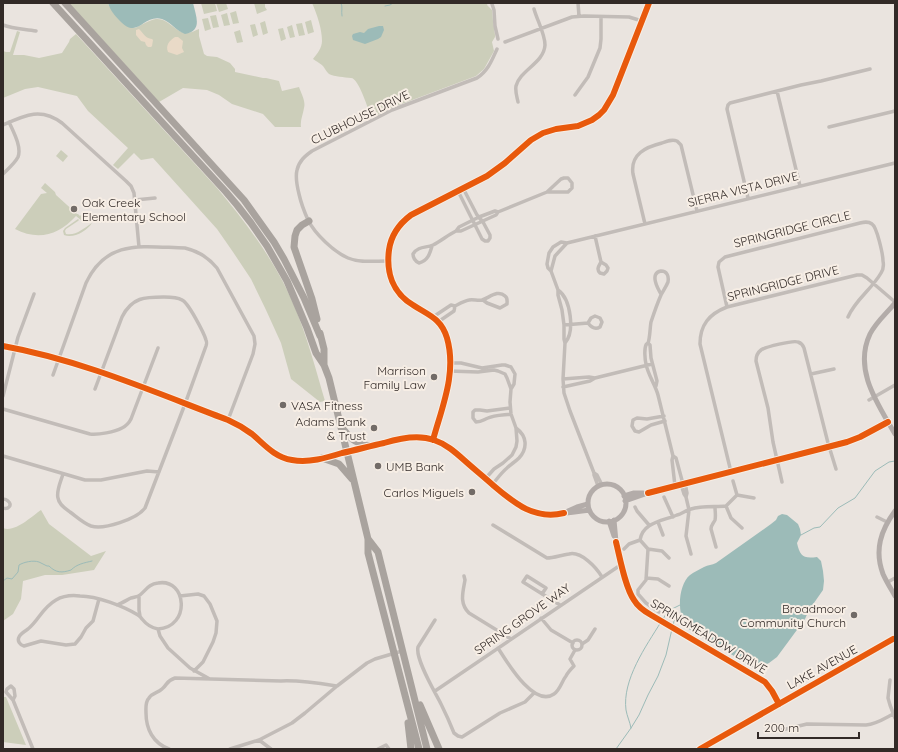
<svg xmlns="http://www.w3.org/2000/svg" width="898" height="752" font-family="Quicksand,sans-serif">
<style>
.green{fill:#ccceba}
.sand{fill:#e9dac7}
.water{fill:#9cbbb8}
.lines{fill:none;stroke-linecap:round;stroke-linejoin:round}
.stream{stroke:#9cbbb8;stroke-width:1}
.street{stroke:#c2bcb8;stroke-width:3.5}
.secondary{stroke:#b3aca9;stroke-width:5}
.highway{stroke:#a9a39e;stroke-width:7}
.cycleway-casing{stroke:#f7eee5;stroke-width:8}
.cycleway{stroke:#e8590c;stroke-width:6}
.poi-dot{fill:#726b67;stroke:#f7eee5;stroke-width:1.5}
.labels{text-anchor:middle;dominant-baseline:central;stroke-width:4;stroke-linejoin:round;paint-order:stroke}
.street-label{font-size:12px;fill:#322a27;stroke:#f7eee5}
.poi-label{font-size:12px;fill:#322a27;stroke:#f7eee5;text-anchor:end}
</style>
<rect width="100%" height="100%" fill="#eae4df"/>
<path class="green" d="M69,3H108L109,6L135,28C142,25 149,20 156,19C169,18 175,33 187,33C191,33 196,30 199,29V36L204,54L207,56L217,57L230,63L235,69V72L263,78H266L279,81L282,91L299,87C301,93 306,101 304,108C303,115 300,120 301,127H275L263,114L232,104L219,95L207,90L183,88L159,102Z
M201,3H215L217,11L204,14Z
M216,3H226L228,9L219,12Z
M254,3H265V7L267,10L257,14Z
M312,3H488L487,5L492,10L493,21L495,35V37L492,42L494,51L484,69L476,76L391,108L372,118C368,110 359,78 351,78C344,77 335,77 329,74C326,71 325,69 323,66C321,64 316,61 313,59C317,54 322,48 322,41C322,29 317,14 312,3Z
M236,11L239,23L233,24L230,13Z
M227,13L230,25L224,26L221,15Z
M216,15L219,27L213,28L210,16Z
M208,18L211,29L205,31L202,19Z
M311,20L314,32L308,34L305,22Z
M265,21L268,33L263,35L260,23Z
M302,23L305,35L299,36L296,24Z
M255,24L258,35L253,37L250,25Z
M292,25L295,37L290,38L287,27Z
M283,28L286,39L281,41L278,29Z
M240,30L243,42L237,43L234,32Z
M17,31L20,32L13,55H24L39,58L62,53L69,42L70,39L76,34L217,188C248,225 278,265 296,310C308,340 316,370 325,401L320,402L291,379L281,343L266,310L251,279L233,252L217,229L153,158L141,160L134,153L118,169L113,165L128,148L88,111L77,96L38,87L25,89L3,98V51L6,52H10Z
M61,150L68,156L63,162L56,156Z
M45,183L55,192L56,195L77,214H78L80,216L82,214L85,217L82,221L76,216C59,235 38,241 15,229L41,194L47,193L41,188Z
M78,219L79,220L78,221L66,229L65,231L66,234C76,236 84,228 92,223C87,231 73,239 64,235L63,231L65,228Z
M41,510L49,524L91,556L106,551L94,570L62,575H45L23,581L21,599L13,614L3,621V528C15,533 32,516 41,510Z
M3,697H6L26,745L3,742Z"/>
<path class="sand" d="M139,29C144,34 145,38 152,39L153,40L152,46L151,47H148L146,45L145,42L141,41L136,35V30Z
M175,37H178L183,41L182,48L184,52L177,55L168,52C165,45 170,40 175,37Z"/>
<path class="water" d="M108,3H193C196,16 203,31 185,34C176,31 171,22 162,19C143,14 138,40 120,21C115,16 110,10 108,3Z
M379,26H383L384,30L381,37L378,39L365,44L353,40L352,36L353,34L360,32L364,33L368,29Z
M782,514L787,515L798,524L800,529L801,535L797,543C800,556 803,559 817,557L821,561L823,571L824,581L823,590L809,610L805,619L777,657L769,663L756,669L687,628C686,626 685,624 684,622C677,610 679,584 690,575C694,572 700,569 704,567C708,565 712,565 716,563L771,524L776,520L778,516Z"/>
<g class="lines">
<path class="stream" d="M341,3C343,7 341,11 342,16
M385,6L390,5L393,3
M801,535L814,528L820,527L838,508L855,498L875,471L889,462L895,461
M3,581L7,578L12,579L18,572L19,565C24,562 33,560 39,562C41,563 43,564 45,565L47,566H49C56,573 62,573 71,570C77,564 84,563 92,561
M663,619L668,611L680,605
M673,626L674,621L681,614
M631,728C630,722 627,716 626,710C622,680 646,646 661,622
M616,749L631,728L639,715L648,695L658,676L666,655L672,629"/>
<path class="street" d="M578,3L579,16
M492,4L494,10L495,26L498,39
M3,25C14,29 25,29 36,31
M505,42L572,17L584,16L629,17L642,21
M777,91L800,186
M575,95L588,77L600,48L601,39V17
M518,102C517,97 515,92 516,86C520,70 544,63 545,45C545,34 537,20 534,9
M3,125C25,115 41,107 62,123L126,181L131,186L134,193L139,247
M829,127L895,111
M3,174C8,169 15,163 18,157C22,147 13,131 9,122
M458,191L482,239L485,241H488L490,238V235L483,222L477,215L463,188
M748,198L727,109L728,105L730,103L801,85L821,81L870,69
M135,200L155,198
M645,224L633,174C630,154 646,147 662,143C667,141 672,139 677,141L681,145L697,211
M456,231L459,227L479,217L495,211L498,212L547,192L561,179L564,178H568L572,183V188L568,192H547
M595,236L601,262C599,266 596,269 600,273L604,274L607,271L608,268L606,265L601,262
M432,246C430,253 428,261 419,263C415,261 413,259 413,254C418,246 426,248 433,245C441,241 448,235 456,231H461L496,215L498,212
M387,261C374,261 360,263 348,258C334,252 315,234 308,220C304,211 301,203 299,194C297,186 295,178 297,170C299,161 305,156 312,151L392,110L477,78C488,71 492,60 497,49
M551,271L555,256L567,243
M558,290C571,299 575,332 565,343
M661,294C658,289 649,273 661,271C667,271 669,276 668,282C666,287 663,291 661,295C657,304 654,313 651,322C650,327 650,338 648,343C647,344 646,344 646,345C644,349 645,360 646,364C648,375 655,384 658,395L673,456L676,458L683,484
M727,307L718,267L719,262L725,257L860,223C864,222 868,221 872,224C877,227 883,255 883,261C884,266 883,270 881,273C872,289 855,300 848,317
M433,317L451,305L455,306C459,304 464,301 469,300C473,299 478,301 482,300C489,298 498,289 505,296C508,298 507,301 507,304L500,308L487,303L483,300
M438,322L454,311L455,306
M564,325L588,323C591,327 595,330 600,327L602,322L600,318L595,316L591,318L588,323
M648,343L650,345L651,358L657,381L656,386
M450,363H461L482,368L502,365H505L511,367L515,374L514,384L511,389L510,402L511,414L516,428L517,441L516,447L512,455L503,463L494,469L485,479
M449,371L478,372L494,370L498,371L505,374L507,378L511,389
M811,374L834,369
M53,375L86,283C107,238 144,247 185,248C198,251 208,257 217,268L254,336L255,344L253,354L228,420
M563,379L589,377L595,378
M563,387L590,381L595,378L652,364
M3,396L18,337L34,294
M869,400L895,385
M510,408L487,411L480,410H475L473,412V418L476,422C482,422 483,420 488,418C494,415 505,415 511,414
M3,409L90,434C98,435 115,432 122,428C126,426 129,423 131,419L158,348
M664,416L647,419L637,418L633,420L632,426L635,431L639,432L651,425L665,421
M3,456L85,480H101L147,471L159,472
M673,456L672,460L675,486
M731,472L700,344C700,325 709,314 727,307L857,275H862L867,278L895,302
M594,473L597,475L602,485
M63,474C61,481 56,491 58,498C59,505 65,508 70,512C77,517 83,523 91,526C104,530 137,519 145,508L185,404L206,346C207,343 207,343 206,340C204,333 188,302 182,300C177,297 170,297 164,297C145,297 132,297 122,317L95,389
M782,482L773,442L768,408L756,361C756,357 757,353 761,350C765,347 793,340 798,342C801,343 803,345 804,348L828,443L836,469
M685,483L687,493L686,497L689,510L686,536L691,554
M681,484L684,494L686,497
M492,485C497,479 501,473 507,468C511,464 515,462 519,458C528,448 527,436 516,428
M598,486L594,475V473L570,411L564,393L563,379L565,343L564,339V325L562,310L558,295V290L551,271L548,268L547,264L549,253L553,247L561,242L567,243L895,163
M737,495L754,498
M664,497L673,517
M3,499C5,499 7,500 8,501C13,505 8,510 3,508
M726,506L731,518L742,528
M635,507L637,511L649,525
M715,507C715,511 716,516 715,520C713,524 711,525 711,529L716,547
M877,517L887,522
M658,522L663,535
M493,525L547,558C554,558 561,555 569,554C581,551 596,567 602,577
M624,549L629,544L640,540
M648,549L662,551L669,558
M464,576L465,580C463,592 459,603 469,613L495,629L511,639
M646,578L658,579L669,586
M888,582L895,578
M542,594L546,588L527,576L523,582L560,605
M139,596V610L140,616
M180,596L198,594L204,596L210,604L217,621L216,633L213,642L203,662L194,671
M99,599L93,621L86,628L81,637L75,644L66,645L41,641L24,646C20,645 17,641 19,637C20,634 25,631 28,629C39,620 42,608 56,600C63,596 72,595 80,596C97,596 123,606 138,615C141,617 140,617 142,619C146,624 152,628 158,629
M117,605C122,603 127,600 131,598C134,597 138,597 140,595C146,590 149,584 158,583C187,578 191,627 158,629L160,636L168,648L190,668L208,678
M659,612L646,603L638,594V590L646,580L648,549L640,540C643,522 663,521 677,515C682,514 686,510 691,509C701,506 716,507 726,506L737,495L733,481
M541,618L551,630L573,643
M435,620L418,647C415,659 435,692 441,704C446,714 450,723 454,733L458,736L462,737L500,713L525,702L534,693
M572 645a5 5 0 1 1 10 0a5 5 0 1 1-10 0Z
M582,644L588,640L595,629
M498,648C507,662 534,708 554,694C560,690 562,681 566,676C568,672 571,669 574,666L570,659L575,650
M890,680L888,698L890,705L895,718
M435,691L622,564
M13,700L15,696L14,689L11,686L7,689L6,692L13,700L33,749
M782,730L807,724L866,725C877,724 885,718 895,713
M259,740L271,749
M169,749C153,743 146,729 146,713C146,708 145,702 149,698C152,693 158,693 162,689C168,684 166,681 175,678L281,681C300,680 318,683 337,686
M230,749L259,740L292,723L305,713L337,686L367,663L375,659L402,651
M378,749L386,745L389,749"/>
<path class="secondary" d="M895,303C887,313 876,322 870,334C853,370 878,404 895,434
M3,346C81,360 154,392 228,420L244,428L273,453L280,456L291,460L305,461L322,458L399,439L408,437L423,438L433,440L444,444L454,451L515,503C540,519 561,514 589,510
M433,440C442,407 457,373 447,338C441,318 428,315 413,305C393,293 386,273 389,250C391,235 399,224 411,215L487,176L505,163L531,140L543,133L556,129L578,126L592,120L599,115L604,110L613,95L649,3
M588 503a19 19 0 1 1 38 0a19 19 0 1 1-38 0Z
M624,496L634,493H643
M625,501L648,493L675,486L847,442L860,437L888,422
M568,511L577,507L588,504
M895,511C881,530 874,550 883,574C886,581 891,589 895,596
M614,520L616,542L629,591L637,604L651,615L765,682L772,691L779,704
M609,521L614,536
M700,749L895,639"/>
<path class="highway" d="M53,3L226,192L237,205L251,223L267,246L287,281L296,302L307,328L316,353L324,365L329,378L368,539V553L419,749
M65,3L244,200L274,242L284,259L304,298L320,336
M309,221L302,225L297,230L295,236L294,247L312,299L317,319
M320,333L324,349V365
M341,426C350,439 354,442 369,446
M322,458L339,464L352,479
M368,539L378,552L427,749
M420,705L439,749
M408,723L411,749"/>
<g class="cycleway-casing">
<path id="cycleway" d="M3,346C81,360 154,392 228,420C237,424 244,428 252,434C264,444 274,457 292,460C309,463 326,458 342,453C356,450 370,446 384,443C400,438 418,434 434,440C446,444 455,452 464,460C474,469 484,477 494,486C515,504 535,520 564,513
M433,440C442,407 457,373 447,338C441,318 428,315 413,305C393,293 386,273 389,250C391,235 399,224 411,215L487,176L505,163L531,140L543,133L556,129L578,126L592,120L599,115L604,110L613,95L649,3
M648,493L847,442L860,437L888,422
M616,542C620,558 625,587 634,600C638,607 644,611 651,615L765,682L772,691L779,704
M700,749L893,639"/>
</g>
<use href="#cycleway" class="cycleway"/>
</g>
<g class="poi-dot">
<circle cx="74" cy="209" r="4"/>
<circle cx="434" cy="377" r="4"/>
<circle cx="283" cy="405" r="4"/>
<circle cx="374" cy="428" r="4"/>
<circle cx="378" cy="466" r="4"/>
<circle cx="472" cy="492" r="4"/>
<circle cx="854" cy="615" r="4"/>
</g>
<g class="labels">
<g class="street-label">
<text transform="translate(360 117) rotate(-26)">CLUBHOUSE DRIVE</text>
<text transform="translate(743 189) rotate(-14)">SIERRA VISTA DRIVE</text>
<text transform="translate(792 229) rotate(-14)">SPRINGRIDGE CIRCLE</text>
<text transform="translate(783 283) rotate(-14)">SPRINGRIDGE DRIVE</text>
<text transform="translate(522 619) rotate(-35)">SPRING GROVE WAY</text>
<text transform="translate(709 636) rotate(31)">SPRINGMEADOW DRIVE</text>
<text transform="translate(822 667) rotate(-29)">LAKE AVENUE</text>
</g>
<g class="poi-label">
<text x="82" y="202" text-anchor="start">Oak Creek<tspan x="82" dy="14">Elementary School</tspan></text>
<text x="426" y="370">Marrison<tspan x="426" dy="14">Family Law</tspan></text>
<text x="291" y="405" text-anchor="start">VASA Fitness</text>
<text x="366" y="421">Adams Bank<tspan x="366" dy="14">&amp; Trust</tspan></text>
<text x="386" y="466" text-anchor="start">UMB Bank</text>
<text x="464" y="492">Carlos Miguels</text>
<text x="846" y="608">Broadmoor<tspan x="846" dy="14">Community Church</tspan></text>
</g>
</g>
<rect width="898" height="752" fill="none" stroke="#322a27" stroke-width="8"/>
<path d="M758 732v6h101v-6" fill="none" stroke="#322a27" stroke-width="2"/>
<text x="764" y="732" font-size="12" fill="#322a27" stroke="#f7eee5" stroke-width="3" paint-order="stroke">200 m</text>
</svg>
